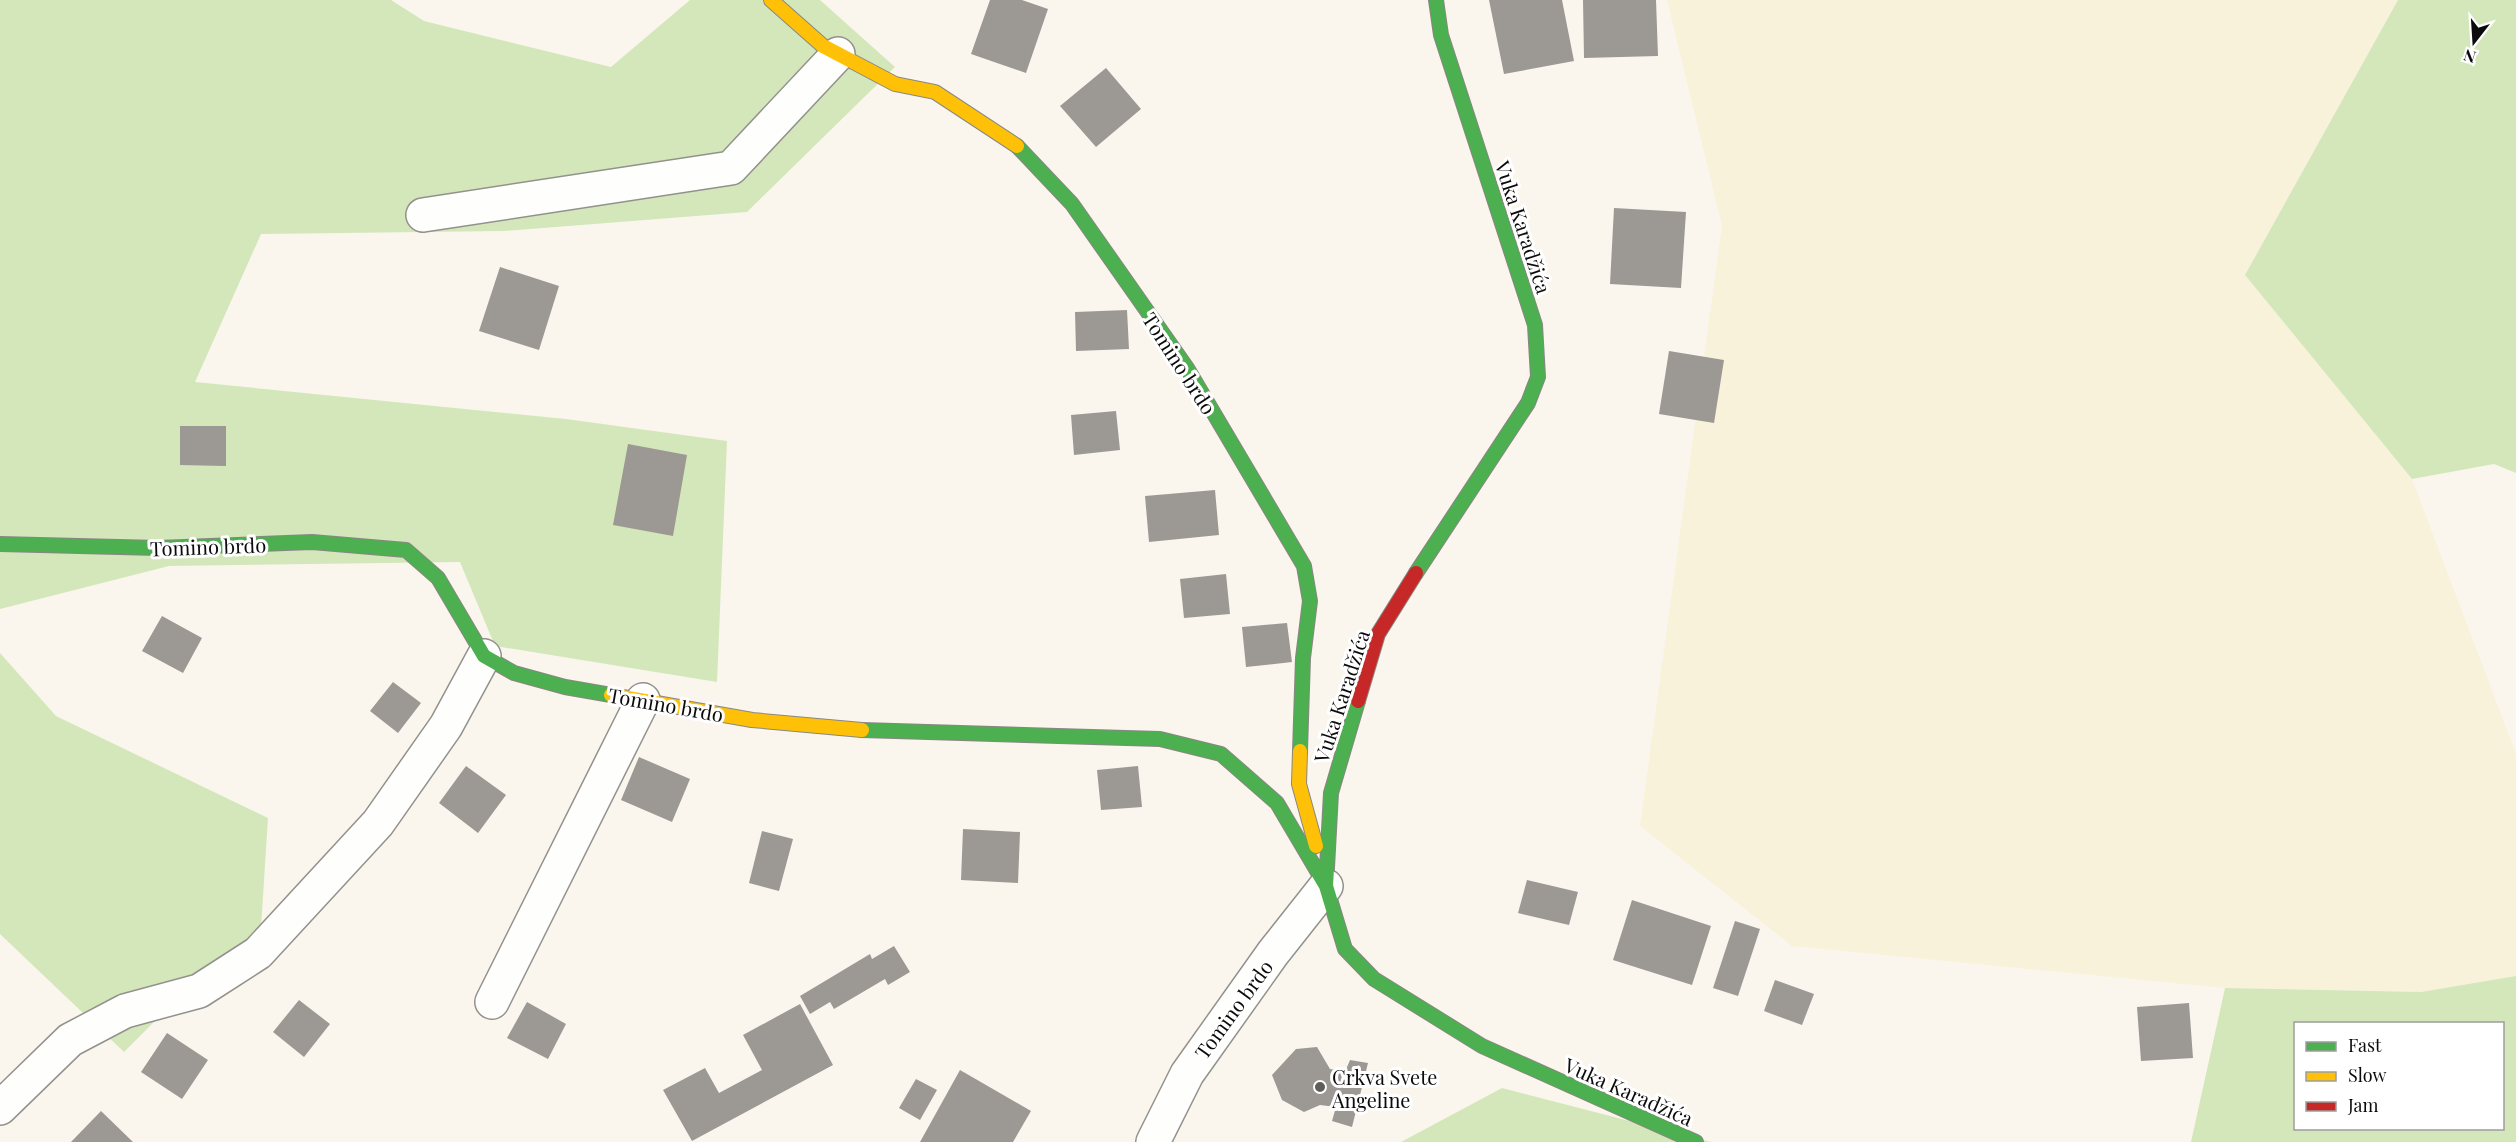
<svg xmlns="http://www.w3.org/2000/svg" width="2516" height="1142" font-family="'Playfair Display',serif">
<style>
.farmland{fill:#f7f2d9}
.forest{fill:#d4e7ba;fill-rule:evenodd}
.building{fill:#9c9894}
.lines{fill:none;stroke-linecap:round;stroke-linejoin:round}
.street-casing{stroke:#93918d;stroke-width:36}
.fast-casing{stroke:#898783;stroke-width:16}
.slow-casing{stroke:#898783;stroke-width:16}
.jam-casing{stroke:#898783;stroke-width:16}
.street{stroke:#fefefc;stroke-width:33}
.fast{stroke:#4caf50;stroke-width:14}
.slow{stroke:#ffc107;stroke-width:14}
.jam{stroke:#c62828;stroke-width:14}
.poi-dot{fill:#5f5d5a;stroke:#fff;stroke-width:2}
.labels{text-anchor:middle;dominant-baseline:central;stroke-width:6;stroke-linejoin:round;paint-order:stroke}
.street-label{font-size:20px;fill:#0b0b0b;stroke:#fff}
.poi-label{font-size:20px;fill:#0b0b0b;stroke:#fff;text-anchor:start}
</style>
<rect width="100%" height="100%" fill="#faf6ed"/>
<path class="farmland" d="M1667,0H2398L2245,275L2412,479L2516,754V976L2421,992L2225,988L1792,946L1640,826L1722,226Z"/>
<path class="forest" d="M0,0H391L424,21L611,67L690,0H820L895,67L747,212L504,231L261,234L195,382L566,419L727,441L717,682L495,646L460,562L169,566L0,609Z
M2398,0H2516V473L2494,464L2412,479L2245,275Z
M0,653L56,716L268,818L261,928L188,988L124,1052L0,934Z
M2516,976V1142H2191L2225,988L2421,992ZM2296,1024H2502V1128H2296Z
M1502,1088L1711,1142H1401Z"/>
<path class="building" d="M990,0H1022L1048,9L1026,73L971,54Z
M1489,0H1562L1574,61L1504,74Z
M1583,0H1656L1658,56L1584,58Z
M1106,68L1141,109L1096,147L1060,106Z
M1614,208L1686,212L1681,288L1610,284Z
M500,267L559,286L539,350L479,331Z
M1127,310L1129,349L1076,351L1075,312Z
M1669,351L1724,360L1714,423L1659,414Z
M1116,411L1120,450L1074,455L1071,415Z
M180,426H226V466L180,465Z
M628,444L687,455L673,536L613,525Z
M1215,490L1219,535L1149,542L1145,496Z
M1226,574L1230,614L1184,618L1180,579Z
M162,616L202,638L183,673L142,651Z
M1287,623L1292,662L1246,667L1242,627Z
M393,682L421,703L398,733L370,711Z
M639,757L690,779L672,822L621,800Z
M466,766L506,795L478,833L439,803Z
M1138,766L1142,807L1101,810L1097,770Z
M963,829L1020,832L1018,883L961,880Z
M762,831L793,839L779,891L749,883Z
M1527,880L1578,892L1569,925L1518,913Z
M1632,900L1711,926L1692,985L1613,960Z
M1735,921L1760,929L1738,996L1713,988Z
M894,946L910,972L888,985L885,979L834,1009L830,1002L810,1014L800,996L870,954L872,959Z
M1775,980L1814,994L1802,1025L1764,1011Z
M299,1000L330,1024L304,1057L273,1032Z
M527,1002L566,1024L548,1059L507,1038Z
M2189,1003L2193,1058L2141,1061L2137,1007Z
M800,1004L833,1065L692,1141L663,1090L705,1068L719,1093L762,1070L743,1035Z
M167,1033L208,1060L182,1099L141,1072Z
M1317,1047L1330,1069L1345,1072L1350,1060L1368,1063L1352,1127L1332,1121L1336,1107L1320,1105L1304,1112L1282,1100L1272,1075L1296,1049Z
M960,1070L1031,1111L1013,1142H920Z
M916,1079L937,1090L920,1120L899,1108Z
M101,1111L133,1142H71Z"/>
<g class="lines">
<g class="street-casing">
<path id="street" d="M423,215L731,168L838,54
M492,1002L643,700
M0,1108L70,1040L125,1011L199,991L258,953L378,823L446,726L484,656
M1153,1142L1187,1074L1273,953L1326,886"/>
</g>
<g class="fast-casing">
<path id="fast" d="M1017,146L1072,204L1187,368L1304,566L1310,601L1303,658L1300,751
M0,544L158,548L312,542L406,550L438,578L484,656L514,673L565,687L611,695
M1416,573L1528,403L1538,377L1535,325L1441,35L1436,0
M1358,701L1331,793L1326,886L1345,949L1374,979L1482,1046L1696,1142
M862,730L1160,739L1221,754L1277,803L1326,886"/>
</g>
<g class="slow-casing">
<path id="slow" d="M771,0L823,46L895,84L935,92L1017,146
M611,695L752,720L862,730
M1300,751L1299,784L1316,846"/>
</g>
<g class="jam-casing">
<path id="jam" d="M1358,701L1378,634L1416,573"/>
</g>
<use href="#street" class="street"/>
<use href="#fast" class="fast"/>
<use href="#slow" class="slow"/>
<use href="#jam" class="jam"/>
</g>
<circle class="poi-dot" cx="1320" cy="1087" r="6"/>
<g class="labels">
<g class="street-label">
<text transform="translate(1524 227) rotate(72)">Vuka Karadžića</text>
<text transform="translate(1180 363) rotate(57)">Tomino brdo</text>
<text transform="translate(208 546) rotate(-2)">Tomino brdo</text>
<text transform="translate(1341 696) rotate(-72)">Vuka Karadžića</text>
<text transform="translate(666 704) rotate(10)">Tomino brdo</text>
<text transform="translate(1233 1009) rotate(-54)">Tomino brdo</text>
<text transform="translate(1629 1091) rotate(24)">Vuka Karadžića</text>
</g>
<g class="poi-label">
<text x="1332" y="1076">Crkva Svete<tspan x="1332" dy="23">Angeline</tspan></text>
</g>
</g>
<rect x="2294" y="1022" width="210" height="108" fill="#ffffff" stroke="#9d9d9d" stroke-width="1.5"/>
<rect x="2306" y="1042" width="30" height="9" fill="#4caf50" stroke="#9d9d9d" stroke-width="1.5"/>
<text x="2348" y="1052" font-size="18" fill="#0b0b0b">Fast</text>
<rect x="2306" y="1072" width="30" height="9" fill="#ffc107" stroke="#9d9d9d" stroke-width="1.5"/>
<text x="2348" y="1082" font-size="18" fill="#0b0b0b">Slow</text>
<rect x="2306" y="1102" width="30" height="9" fill="#c62828" stroke="#9d9d9d" stroke-width="1.5"/>
<text x="2348" y="1112" font-size="18" fill="#0b0b0b">Jam</text>
<g transform="translate(2474 42) rotate(197)" stroke="#ffffff" stroke-width="4.5" paint-order="stroke">
<path d="M0-4.5L10 22L0 15L-10 22Z" fill="#0b0b0b"/>
<text y="-9" font-size="16" font-weight="bold" text-anchor="middle" fill="#0b0b0b">N</text>
</g>
</svg>
